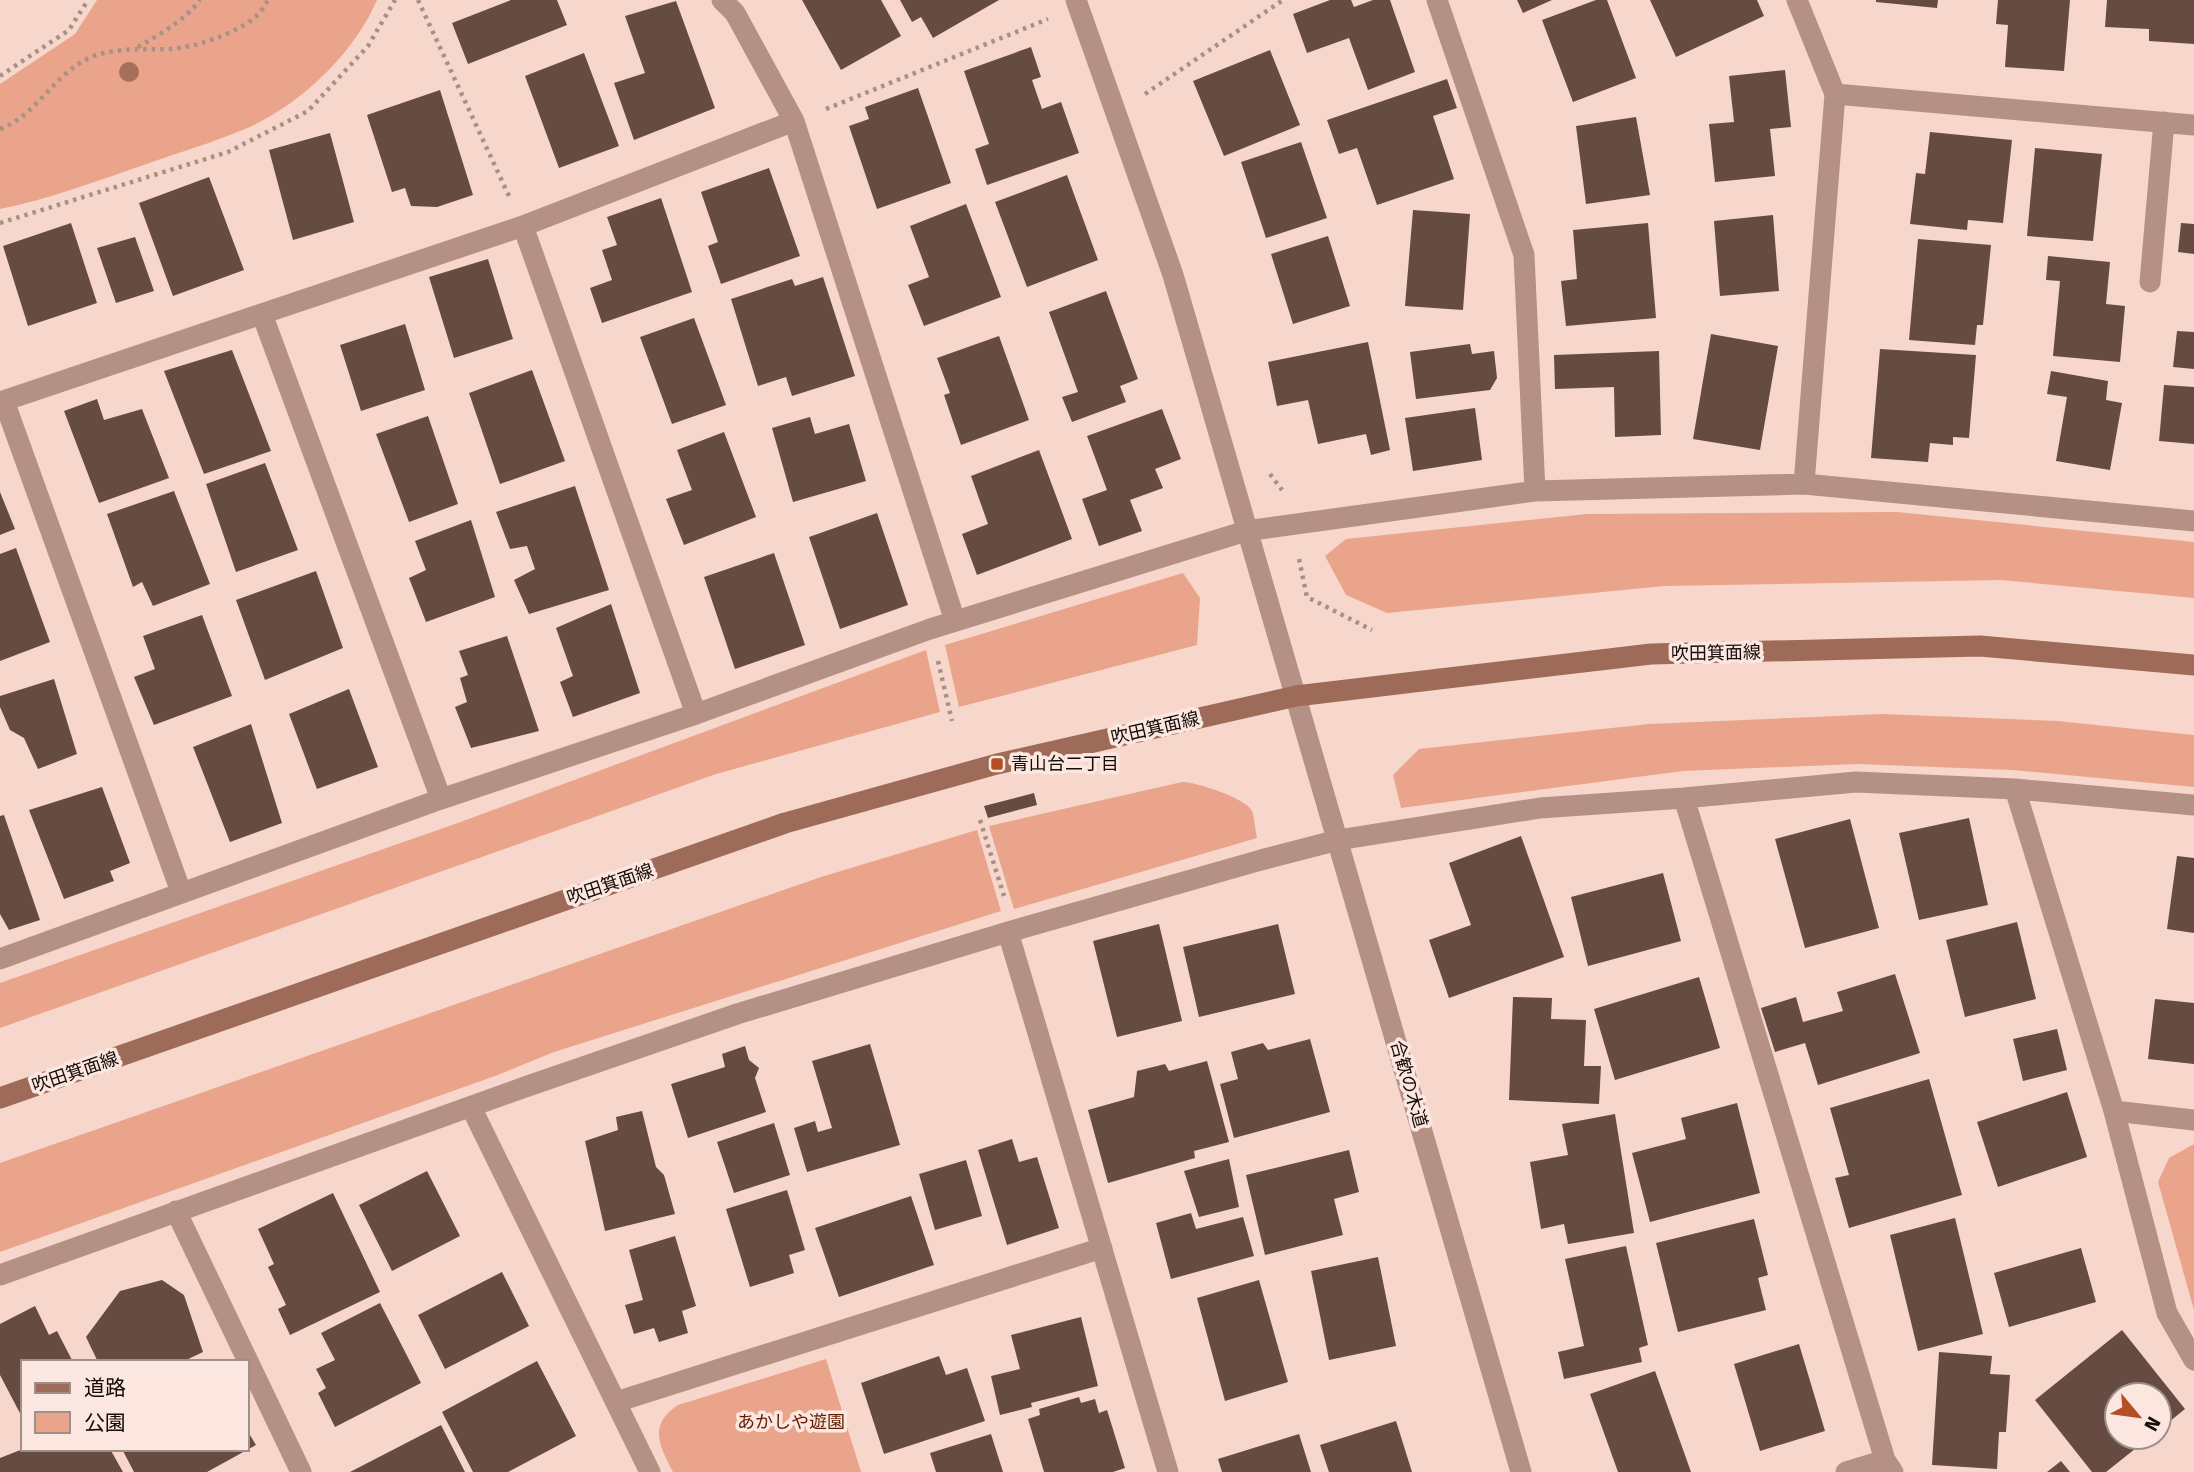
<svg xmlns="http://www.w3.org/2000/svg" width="2194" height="1472" font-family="'Fira Sans','Noto Sans JP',sans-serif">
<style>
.green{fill:#e9a48b}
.building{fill:#654b41}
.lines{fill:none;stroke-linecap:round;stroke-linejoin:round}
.path{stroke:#a99087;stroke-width:4.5;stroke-dasharray:3.5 5;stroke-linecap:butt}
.minor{stroke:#b49184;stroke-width:21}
.tertiary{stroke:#b49184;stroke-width:21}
.secondary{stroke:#9d6b58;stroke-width:21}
.tree{fill:#a5715b}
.poi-dot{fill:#b44e24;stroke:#fbe7e0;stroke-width:2.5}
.labels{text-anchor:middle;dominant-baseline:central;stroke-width:7;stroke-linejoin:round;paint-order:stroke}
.street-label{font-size:18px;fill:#140a07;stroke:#fbe7e0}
.poi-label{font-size:18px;fill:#140a07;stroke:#fbe7e0;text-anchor:start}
.park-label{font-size:18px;fill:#621d00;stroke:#fbe7e0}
</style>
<rect width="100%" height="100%" fill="#f7d7cb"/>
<path class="green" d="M97,0H377C354,54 299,106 245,129C212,143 177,153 144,165C97,181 49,199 0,209V84L75,34Z
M1897,512L2194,542V598L2001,580L1664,586L1387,613L1346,595L1325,556L1346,539L1587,514Z
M1183,573L1200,598L1197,645L959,707L945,645Z
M926,650L940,712L716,774L0,1028V983L455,824Z
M1882,714L2057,721L2194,735V787L2012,770L1858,764L1683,771L1401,808L1393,775L1419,749L1649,724Z
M1182,782C1196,782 1246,798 1252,811C1255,819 1255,830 1257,838L1014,909L989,826Z
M977,830L1001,911L554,1052L495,1076L0,1252V1163L821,877Z
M2194,1144V1310L2158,1182L2169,1158Z
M826,1359L861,1472H673C659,1445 648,1425 678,1405Z"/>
<path class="building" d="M511,0H557L567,25L468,64L452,23Z
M802,0H881L901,36L841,70Z
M900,0H999L933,38L921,17L912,22Z
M1330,0H1351L1354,7L1373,0H1390L1415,72L1368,90L1349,38L1307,53L1293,14Z
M1517,0H1552L1523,13Z
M1596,0H1607L1636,78L1573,102L1542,20Z
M1650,0H1757L1764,16L1676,57Z
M1876,0H1938L1937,8L1876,2Z
M1998,0H2070L2064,71L2005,67L2008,25L1996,24Z
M2107,0H2194V44L2149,41V29L2105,27Z
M676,1L715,108L634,140L614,83L645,73L625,16Z
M1031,47L1041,77L1032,80L1042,109L1061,102L1079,153L987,185L975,149L989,144L964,71Z
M1270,50L1300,125L1224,156L1193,81Z
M584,53L619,146L559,168L525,76Z
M1785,70L1791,127L1770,129L1775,176L1715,182L1709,124L1734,122L1729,76Z
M1447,79L1457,108L1433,116L1454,179L1377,205L1357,148L1339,154L1327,120Z
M918,88L951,183L877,209L849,126L869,119L865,107Z
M440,90L473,195L437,207L411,206L405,188L392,192L367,115Z
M1636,117L1650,195L1586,204L1576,126Z
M1930,132L2012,140L2003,223L1968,220L1967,230L1910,224L1916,173L1925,174Z
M330,133L354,222L293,240L269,150Z
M1301,142L1327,218L1266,238L1241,162Z
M2035,148L2102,154L2093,241L2027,236Z
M769,168L800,256L721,284L708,246L718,242L701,192Z
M1067,175L1098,260L1027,287L995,202Z
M209,177L244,270L173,296L139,203Z
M661,198L692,292L602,323L590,288L612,280L602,250L617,245L607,217Z
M966,204L1001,297L924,326L908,285L929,277L910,226Z
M1413,210L1470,214L1463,310L1405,306Z
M1773,215L1779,291L1720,296L1714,221Z
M71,223L97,303L28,326L3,246Z
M1648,223L1656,318L1566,326L1561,281L1577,279L1573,230Z
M2181,223L2194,224V254L2178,252Z
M1328,236L1350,306L1293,324L1271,254Z
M135,237L154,291L116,303L97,248Z
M1918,239L1991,245L1983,325H1977L1975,345L1909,340Z
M2048,256L2110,262L2106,304L2125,306L2120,362L2053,356L2060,281L2046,280Z
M488,259L513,339L454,358L429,277Z
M823,277L855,376L792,396L786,377L758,386L731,299L792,279L795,286Z
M1106,291L1138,379L1120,386L1126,402L1072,422L1062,397L1078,392L1049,312Z
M694,318L726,405L672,424L640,337Z
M405,324L425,390L361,411L340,345Z
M2177,331L2194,332V369L2173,367Z
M1711,334L1778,346L1760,450L1693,439Z
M999,336L1029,420L961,445L944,395L950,393L937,358Z
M1368,342L1390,450L1371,455L1366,434L1318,444L1308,400L1277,406L1268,362Z
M1470,344L1472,354L1494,351L1497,378L1490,390L1416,399L1410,352Z
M1880,349L1976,355L1969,438L1953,437V445L1930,443L1928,462L1871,458Z
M232,350L271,451L204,474L164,371Z
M1659,351L1661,435L1615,437L1614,387L1555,389L1554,355Z
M532,370L565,461L500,484L469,393Z
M2051,371L2108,381L2106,400L2122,403L2110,470L2056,461L2067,397L2047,394Z
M2164,385L2194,387V444L2159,441Z
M97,399L104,420L142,409L169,478L99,503L64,411Z
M1475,408L1482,460L1413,471L1405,418Z
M1162,409L1181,459L1155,469L1163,488L1130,500L1142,531L1099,546L1082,499L1107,490L1087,436Z
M428,416L458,504L409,522L376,434Z
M810,417L815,434L849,424L866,481L793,502L772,428Z
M724,432L756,517L684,545L666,499L692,490L677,450Z
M1039,450L1072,539L977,575L962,534L988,524L971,476Z
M265,463L298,550L236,572L206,484Z
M575,486L609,590L529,614L514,580L535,569L527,546L510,549L496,512Z
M174,491L210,584L153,606L142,582L133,587L107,514Z
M0,492L15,529L0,535Z
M877,513L908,605L840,629L809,537Z
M471,520L495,597L426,622L409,578L426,570L415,541Z
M16,548L50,642L0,661V554Z
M774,553L805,645L735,669L704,577Z
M316,571L343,648L265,680L236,600Z
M611,604L640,693L573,717L560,682L573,676L556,628Z
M202,615L232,696L154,725L134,677L155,669L143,636Z
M507,636L539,731L471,748L455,707L467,702L460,678L468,675L459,651Z
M54,679L77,754L38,769L24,738L10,730L0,707V696Z
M349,689L378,767L317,789L289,714Z
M251,724L282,823L230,842L193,747Z
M102,787L130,863L110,871L114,881L64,899L29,810Z
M1034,793L1037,805L988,818L984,806Z
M4,815L40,920L9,930L0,914V816Z
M1969,818L1988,905L1919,920L1899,833Z
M1850,819L1879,928L1805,948L1775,839Z
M1521,836L1564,957L1449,998L1429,940L1471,925L1449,863Z
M2177,856L2194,858V933L2167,929Z
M1663,873L1681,941L1588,966L1571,897Z
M2017,922L2036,999L1965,1017L1946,940Z
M1159,924L1182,1021L1117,1037L1093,941Z
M1278,924L1295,994L1199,1017L1183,947Z
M1895,974L1920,1053L1818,1085L1805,1043L1775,1052L1761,1008L1796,997L1803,1022L1843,1011L1837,992Z
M1699,977L1720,1048L1615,1080L1594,1009Z
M1513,997L1552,998L1551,1019L1586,1020L1584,1066H1601L1599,1104L1509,1100Z
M2155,999L2194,1003V1064L2148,1059Z
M2057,1029L2067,1070L2023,1081L2013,1039Z
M1310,1039L1330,1112L1234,1138L1220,1084L1238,1079L1231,1052L1263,1043L1268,1050Z
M870,1044L900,1145L807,1172L794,1128L815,1121L818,1132L832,1128L812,1061Z
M745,1046L749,1060L759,1068L755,1078L766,1112L688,1138L671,1084L725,1067L722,1054Z
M1207,1061L1229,1142L1194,1151L1195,1158L1108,1183L1088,1110L1134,1097L1137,1071L1165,1064L1169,1071Z
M1929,1079L1962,1195L1849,1228L1835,1178L1849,1175L1830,1108Z
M2067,1092L2087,1157L1998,1187L1977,1122Z
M1737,1103L1760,1193L1650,1222L1632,1153L1686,1139L1681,1118Z
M642,1111L656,1167L664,1175L675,1214L605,1231L585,1141L618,1130L616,1117Z
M1615,1114L1634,1233L1568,1244L1564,1224L1541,1229L1530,1162L1568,1155L1562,1124Z
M774,1123L790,1175L734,1193L717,1142Z
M1012,1139L1019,1162L1037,1157L1059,1228L1007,1245L978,1150Z
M1349,1150L1359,1192L1334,1199L1343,1235L1265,1255L1246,1175Z
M1229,1159L1239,1207L1199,1217L1184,1171Z
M966,1160L982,1216L935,1230L919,1174Z
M427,1171L460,1236L392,1271L359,1205Z
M787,1190L805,1250L789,1255L794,1273L750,1287L726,1209Z
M333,1193L380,1292L290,1335L278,1309L286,1305L268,1267L274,1264L258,1229Z
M911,1196L934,1265L839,1297L815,1228Z
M1191,1213L1196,1229L1243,1217L1254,1256L1171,1279L1156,1223Z
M1955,1218L1983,1334L1918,1351L1890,1235Z
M1754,1219L1768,1275L1758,1278L1766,1310L1678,1332L1656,1243Z
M675,1236L696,1306L682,1311L688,1333L659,1342L654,1328L634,1334L625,1305L643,1300L629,1250Z
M1626,1246L1648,1345L1639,1348L1642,1362L1564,1379L1558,1352L1584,1346L1565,1259Z
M2081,1248L2096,1302L2009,1327L1994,1273Z
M1378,1257L1396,1346L1329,1360L1311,1271Z
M502,1272L529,1326L445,1369L418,1315Z
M162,1280L184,1295L203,1352L182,1362H98L86,1337L120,1291Z
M1259,1280L1288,1382L1225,1401L1197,1298Z
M380,1303L421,1383L335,1427L318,1393L326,1388L316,1369L335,1360L321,1333Z
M35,1306L49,1335L57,1331L73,1362H23V1419L0,1375V1324Z
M1081,1317L1098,1386L1031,1403L1032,1407L1000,1415L991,1376L1020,1369L1011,1335Z
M2122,1330L2185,1409L2159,1430V1395H2117V1437H2150L2106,1472H2092L2035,1400Z
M1799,1344L1825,1431L1760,1451L1734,1364Z
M1939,1352L1992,1356L1990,1374L2010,1375L2006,1432H1999L1997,1469L1932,1465Z
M939,1356L946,1375L967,1368L985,1421L884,1454L861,1383Z
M537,1361L576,1436L508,1472H473L442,1412Z
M1655,1371L1691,1472H1618L1590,1394Z
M1079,1397L1081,1403L1095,1399L1099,1413L1107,1410L1125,1468L1113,1472H1044L1028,1419L1040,1415L1039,1409Z
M1396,1421L1412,1472H1329L1320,1445Z
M441,1425L465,1472H350Z
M247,1430L256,1445L207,1472H134L122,1449H247Z
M991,1434L1003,1472H936L930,1453Z
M1299,1434L1311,1472H1222L1218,1459Z
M23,1449H110L123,1472H0V1458Z
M2061,1461L2070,1472H2047Z"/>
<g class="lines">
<path class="path" d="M418,0L509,196
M138,47C160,34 184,21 200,0
M0,76L69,30L88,0
M1145,94L1283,0
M826,109L1048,19
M0,129C40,114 56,68 97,55C122,47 146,50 171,49C194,47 213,40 233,31C249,23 260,16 268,0
M0,223L228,152L308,111L368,46L395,0
M1270,474L1282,490
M1299,559L1307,597L1372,630
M938,661L952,721
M980,820L1004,896"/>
<path class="minor" d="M722,0L735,13L794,121L955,621
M1437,0L1524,255L1535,491
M1797,0L1835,94L1804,484
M1835,94L2194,125
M523,226L696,714
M2150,282L2164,122
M262,314L441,799
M4,401L181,892
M0,402L523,226L794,121
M2015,789L2114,1111L2167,1313L2194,1360
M1684,798L1885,1460L1893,1472
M1008,932L1168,1472
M0,959L441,799L696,714L930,629L1246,531L1535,491L1804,484L2194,521
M471,1107L650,1472
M2114,1111L2194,1120
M176,1211L301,1472
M0,1275L525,1087L737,1014L1008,932L1261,860L1338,840L1540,808L1684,798L1856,782L2015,789L2194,805
M616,1402L1102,1248
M1846,1472L1885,1460"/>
<path class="tertiary" d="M1076,0L1173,275L1521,1472"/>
<path class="secondary" d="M0,1098L785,823L997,764L1296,696L1651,654L1980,646L2194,665"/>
</g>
<circle class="tree" cx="129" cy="72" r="10"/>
<rect class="poi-dot" x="990" y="757" width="14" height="14" rx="3.5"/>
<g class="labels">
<g class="street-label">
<text transform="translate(1716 653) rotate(-1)">吹田箕面線</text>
<text transform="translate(1155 728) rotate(-13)">吹田箕面線</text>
<text transform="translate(610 884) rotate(-19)">吹田箕面線</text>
<text transform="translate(75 1072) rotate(-19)">吹田箕面線</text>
<text transform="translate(1409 1084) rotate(74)">合歓の木道</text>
</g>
<g class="poi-label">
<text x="1011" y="764">青山台二丁目</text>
</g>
<g class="park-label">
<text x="791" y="1422">あかしや遊園</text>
</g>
</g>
<rect x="21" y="1360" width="228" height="91" fill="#fbe7e0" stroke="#9f8f89" stroke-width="2"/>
<rect x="35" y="1383" width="35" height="10" fill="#9d6b58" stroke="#9f8f89" stroke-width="2"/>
<text x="84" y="1395" font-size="21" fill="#140a07">道路</text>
<rect x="35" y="1412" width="35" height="21" fill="#e9a48b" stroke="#9f8f89" stroke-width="2"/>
<text x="84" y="1430" font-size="21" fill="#140a07">公園</text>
<g transform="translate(2138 1416) rotate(119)"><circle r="33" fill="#fbe7e0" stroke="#9f8f89" stroke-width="2"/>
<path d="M0-5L12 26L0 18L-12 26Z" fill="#b44e24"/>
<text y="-10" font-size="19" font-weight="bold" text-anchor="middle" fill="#140a07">N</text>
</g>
</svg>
